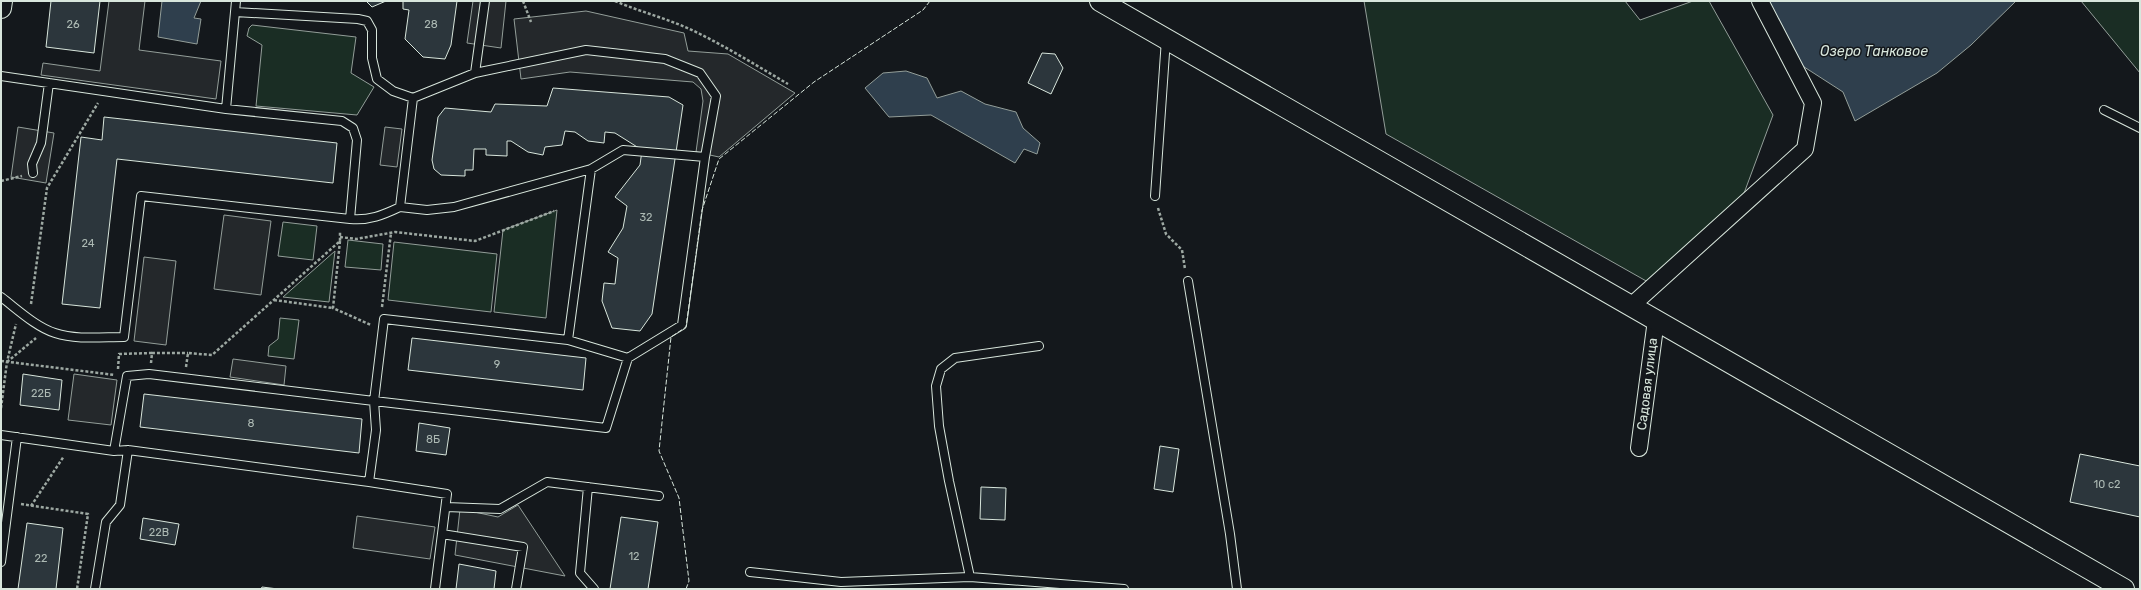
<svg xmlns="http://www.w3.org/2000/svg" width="2141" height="590" font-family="Rubik,sans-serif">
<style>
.green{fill:#1a2d24;stroke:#939e99}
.parking{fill:#24282b;stroke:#939e99}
.water{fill:#2f3f4d;stroke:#939e99}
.building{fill:#2c363c;stroke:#d8e6dc}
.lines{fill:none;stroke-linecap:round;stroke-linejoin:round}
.service-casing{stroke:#d8e6dc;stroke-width:10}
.minor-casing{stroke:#d8e6dc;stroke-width:18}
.tertiary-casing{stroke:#d8e6dc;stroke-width:22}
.path{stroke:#9da8a2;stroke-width:2.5;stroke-dasharray:3 2;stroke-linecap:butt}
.service{stroke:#14181c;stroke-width:8}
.minor{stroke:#14181c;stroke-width:16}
.tertiary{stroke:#14181c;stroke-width:20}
.fence{stroke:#d8e6dc;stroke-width:1;stroke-dasharray:5 2;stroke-linecap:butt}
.labels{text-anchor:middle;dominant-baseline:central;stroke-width:3;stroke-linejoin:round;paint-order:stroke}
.number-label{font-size:11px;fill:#adbab4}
.street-label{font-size:13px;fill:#d8e6dc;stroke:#14181c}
.water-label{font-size:14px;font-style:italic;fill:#d8e6dc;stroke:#14181c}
</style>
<rect width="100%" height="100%" fill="#14181c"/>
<path class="green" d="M1364,1H1625L1640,20L1693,1H1709L1773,115L1743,196L1648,282L1386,134Z
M2081,1H2140V73Z
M252,25L356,37L351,73L374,87L357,115L256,106L262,45L247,36L249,28Z
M557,210L546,318L494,312L503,230Z
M283,222L317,226L313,260L278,256Z
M348,240L383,244L381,270L345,267Z
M394,242L497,254L491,312L388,300Z
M335,251L329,302L283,297Z
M280,318L299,320L294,359L268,356L269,346L278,339Z"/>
<path class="parking" d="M109,1H145L139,50L221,61L216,99L41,75L43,63L100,71Z
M473,1H506L501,48L467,43Z
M586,11L684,33L688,51L728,54L795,93L719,157L696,152L703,101L701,89L693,82L570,72L521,79L514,19Z
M18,127L54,133L46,183L11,177Z
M385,127L402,129L397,167L380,165Z
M224,215L271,221L261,295L214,289Z
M144,257L176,261L166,345L134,341Z
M233,359L286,366L284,385L230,377Z
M74,374L117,380L111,425L68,420Z
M518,505L565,576L455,555L460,509L498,517Z
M357,516L435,527L430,559L353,548Z"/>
<path class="water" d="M162,1H201L194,18L201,19L197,44L158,37Z
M1766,1H2016L1971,45L1937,73L1855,121L1843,92L1798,63Z
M906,71L927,78L937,98L961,91L985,104L1016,112L1023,128L1040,143L1037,154L1024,149L1015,163L931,115L889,117L865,88L883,73Z"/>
<path class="building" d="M51,1H100L94,53L46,47Z
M366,1H386L372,7Z
M403,1H457L451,45L445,59L423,57L405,39L409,10L403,9Z
M1042,53L1055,54L1063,68L1051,94L1028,83Z
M553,88L669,97L683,105L652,314L640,331L612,328L602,301L604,283L615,284L618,258L608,252L623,228L627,206L615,197L640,165L642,150L615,133L605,132L604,143L588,141L575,132L565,131L562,145L545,147L543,155L528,152L511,141H507V156L486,155V149H474L473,170H465V176L441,175L434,169L432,160L438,117L445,108L491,112L495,104L547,106Z
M104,117L337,143L333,183L117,159L100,308L62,304L81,137L102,140Z
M412,338L586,358L583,390L408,370Z
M23,374L62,380L59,410L20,405Z
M144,394L362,419L359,453L140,427Z
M419,423L450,428L446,455L416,451Z
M1160,446L1179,449L1173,492L1154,489Z
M2080,454L2140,466V517L2070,502Z
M981,487L1006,488L1005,520L980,519Z
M621,517L658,522L648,589H610Z
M143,518L179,524L175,545L140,539Z
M27,523L63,528L56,589H18Z
M459,564L496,571L494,589H456Z
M262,587L278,589H261Z"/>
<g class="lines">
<g class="service-casing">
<path id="service" d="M235,12L358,19L367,21L372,30V58L377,79L393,91L413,98L475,73L485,1
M1,76L226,109L342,121L353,128L357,140L350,219L141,196L124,337C102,337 76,340 55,333C36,327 17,309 1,297
M226,109L236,1
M2104,110L2140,128
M591,169L623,150L705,157
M33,173L32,164L41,143L49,83
M1155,196L1166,39
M400,207L427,210L454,207L591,169L568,340L628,358L682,325L705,157L716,96L700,73L665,59L586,50L475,73
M350,219C369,221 383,215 400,207L413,98
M1188,281L1230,534L1237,589
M1,435L114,451L127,376L149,374L374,401L384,319L568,340
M114,451L128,450L369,482L376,430L374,401L606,428L628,358
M369,482L447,494L435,589
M588,487L580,573L594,589
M446,507L500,509L547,482L659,496
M442,534L523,547L516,589
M1,562L17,437
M750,572L841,582L970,577L1124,589
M970,577L949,481L939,426L936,386L941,369L955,358L1039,346
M95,589L106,522L120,505L128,450"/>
</g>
<g class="minor-casing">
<path id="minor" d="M1631,306L1805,149L1813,103L1760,1
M1639,448L1656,320"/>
</g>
<g class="tertiary-casing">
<path id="tertiary" d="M1100,1L2124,589
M1,8L2,1"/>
</g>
<path class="path" d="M523,1L531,22
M615,1C643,13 673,20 700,34C730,49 759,67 788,84
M1,181L22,176
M1158,208L1166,234L1182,250L1185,269
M340,237L356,239L395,232L475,241L554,211
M340,241L333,308L371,325
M274,300L333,308
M31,304L47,188L98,103
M382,307L391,233
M1,361L115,375
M7,362L36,338
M151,363L152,353H188
M186,367L188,353L212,355L340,241V231
M118,369L119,354L152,353
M1,408L7,362L16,324
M21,504L88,514L77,589
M31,506L64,456"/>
<use href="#service" class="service"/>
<use href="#minor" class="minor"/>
<use href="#tertiary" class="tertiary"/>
<path class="fence" d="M686,589L689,581L679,498L659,451L671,337L686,327L702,210L719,159L814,82L923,10L930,1"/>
</g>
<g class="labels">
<g class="number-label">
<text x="73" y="24">26</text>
<text x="431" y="24">28</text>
<text x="646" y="217">32</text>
<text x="88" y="243">24</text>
<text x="497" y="364">9</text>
<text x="41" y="393">22Б</text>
<text x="251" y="423">8</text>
<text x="433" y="439">8Б</text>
<text x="2107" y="484">10 с2</text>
<text x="159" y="532">22В</text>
<text x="634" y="556">12</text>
<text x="41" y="558">22</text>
</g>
<g class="street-label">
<text transform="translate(1647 384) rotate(-83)">Садовая улица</text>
</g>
<g class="water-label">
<text x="1874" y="51">Озеро Танковое</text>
</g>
</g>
<rect width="2141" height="590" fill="none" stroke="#d8e6dc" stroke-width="4"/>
</svg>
